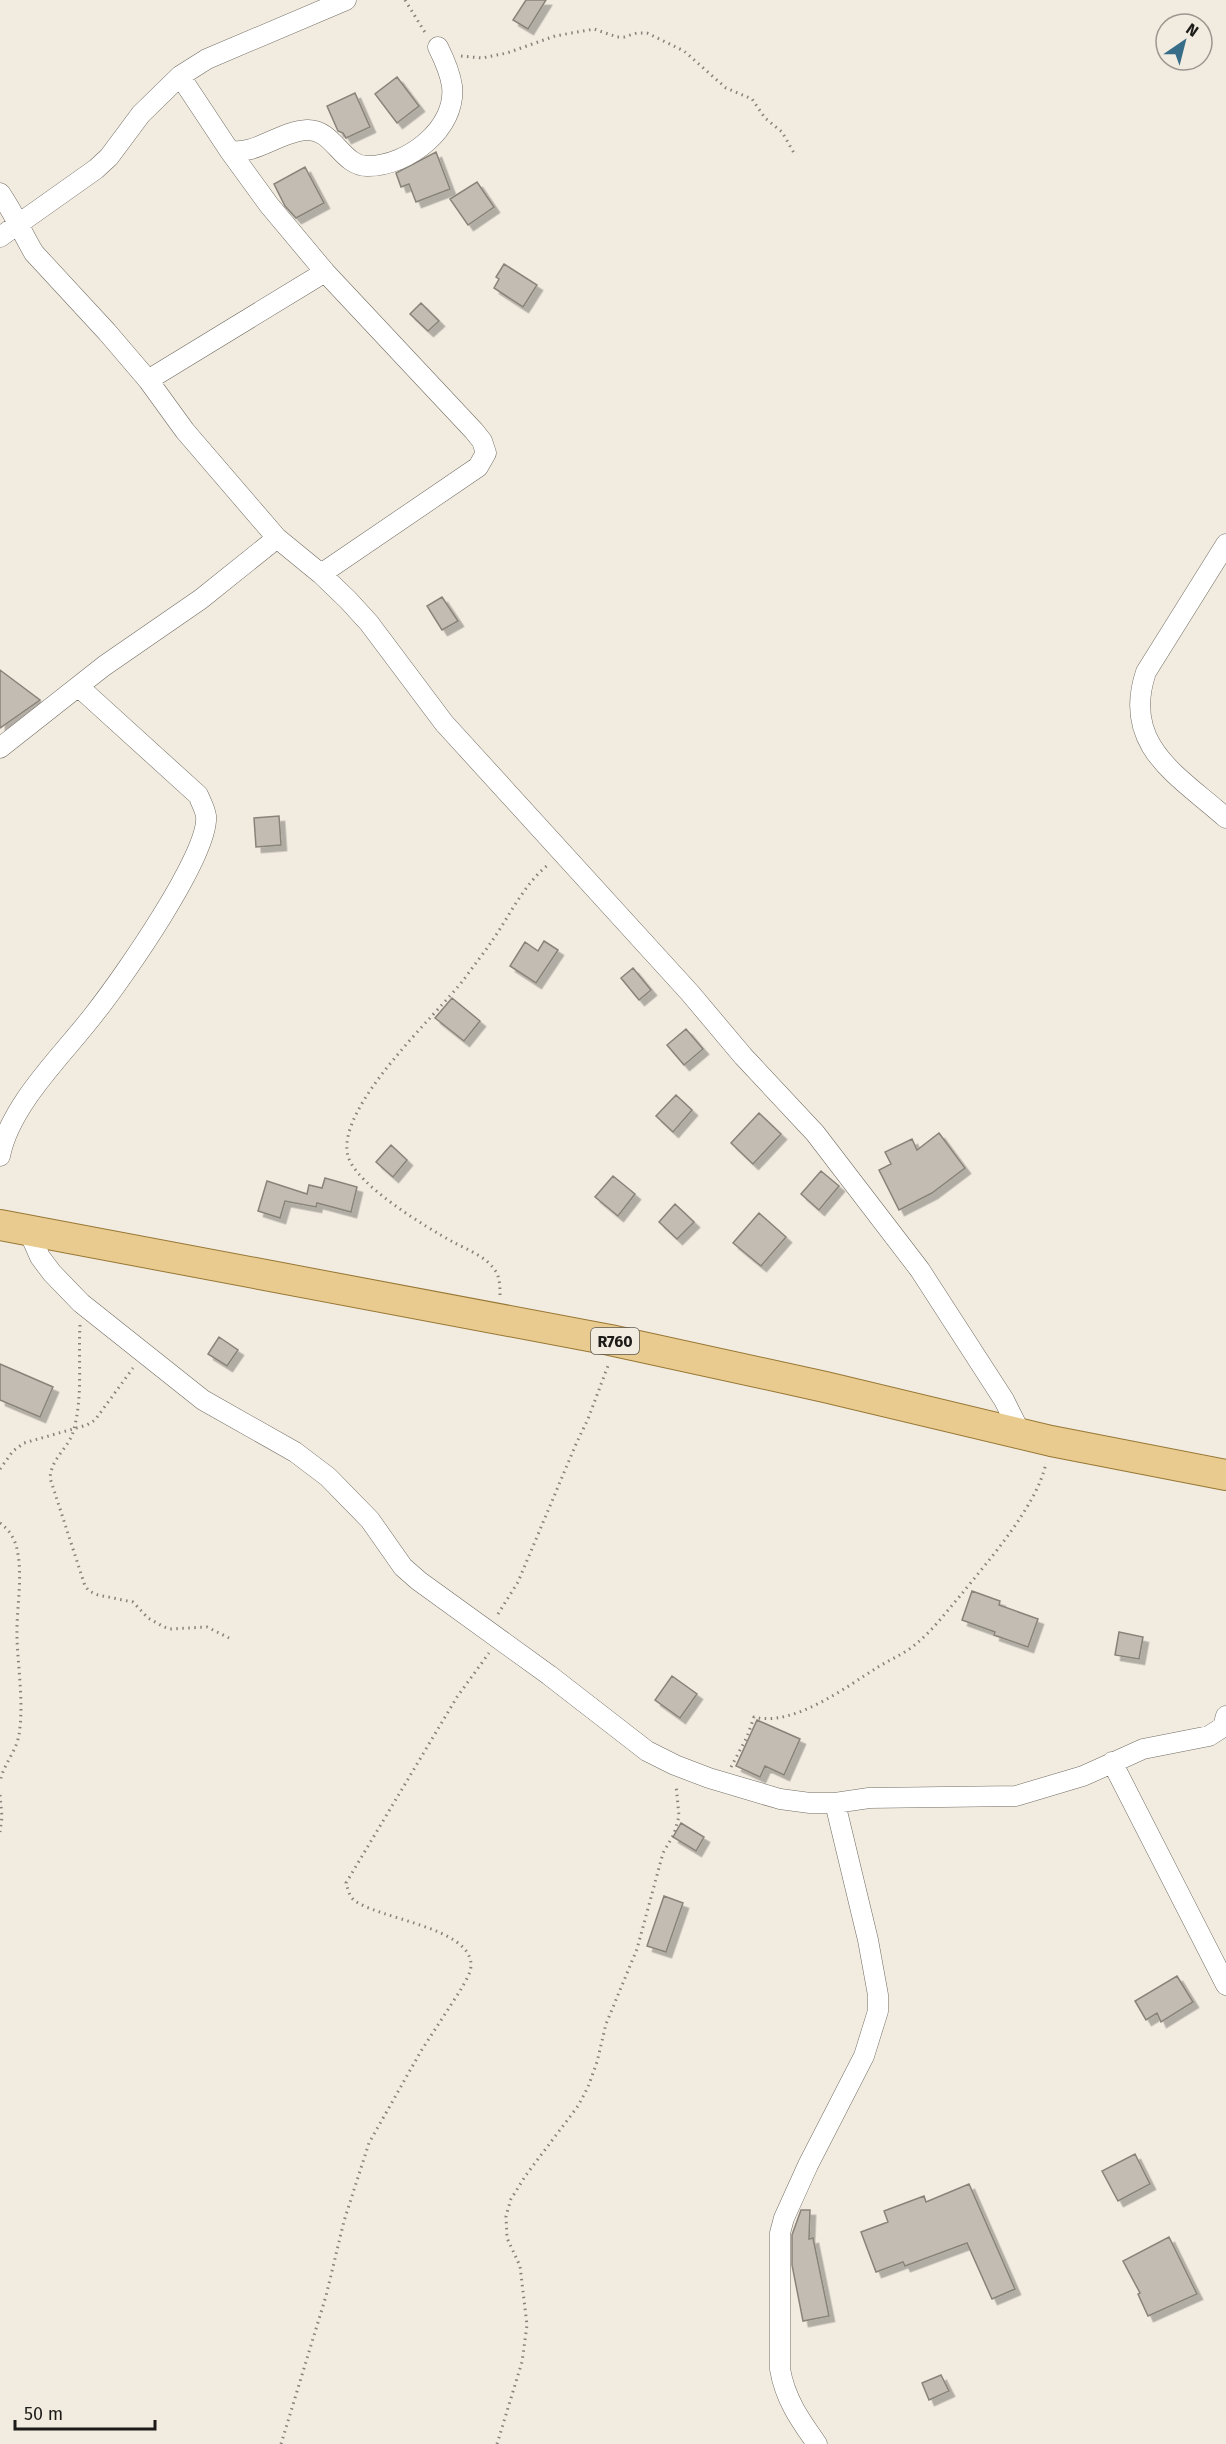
<svg xmlns="http://www.w3.org/2000/svg" width="1226" height="2444" font-family="'Fira Sans',sans-serif">
<style>
.building{fill:#c2bcb2;stroke:#89847a;stroke-width:1.5;filter:url(#shadow)}
.lines{fill:none;stroke-linecap:round;stroke-linejoin:round}
.minor-casing{stroke:#726d63;stroke-width:21}
.primary-casing{stroke:#987734;stroke-width:32}
.path{stroke:#87837b;stroke-width:3;stroke-dasharray:1.5 4.5;stroke-linecap:butt}
.minor{stroke:#fff;stroke-width:20}
.primary{stroke:#e9cb8f;stroke-width:30}
.labels{text-anchor:middle;dominant-baseline:central;stroke-width:4.5;stroke-linejoin:round;paint-order:stroke}
.shield{fill:#f1ebe0;stroke:#5d5953;stroke-width:1.5}
.shield-label{font-size:16px;font-weight:bold;fill:#1d1b17}
</style>
<defs>
<filter id="shadow"><feDropShadow dx="5.5" dy="5.5" stdDeviation="0" flood-color="#0004"/></filter>
</defs>
<rect width="100%" height="100%" fill="#f1ebe0"/>
<path class="building" d="M526,0H546L528,29L513,20Z
M397,77L419,106L397,123L375,94Z
M355,93L370,127L346,138L343,133L338,131L327,106Z
M436,152L450,189L416,202L409,184L401,187L396,173Z
M305,167L324,203L296,218L285,206L274,184Z
M477,182L494,207L468,225L450,199Z
M504,264L537,285L523,307L494,288L499,279L496,277Z
M421,303L439,321L428,331L410,314Z
M442,597L458,621L442,630L427,606Z
M0,670L40,700L0,728Z
M279,816L281,845L256,847L254,818Z
M544,941L558,950L536,983L510,966L525,942L538,951Z
M633,968L651,990L639,1000L621,978Z
M452,998L480,1021L464,1041L435,1018Z
M686,1029L703,1049L684,1065L667,1045Z
M676,1095L692,1110L673,1132L656,1116Z
M759,1113L781,1134L753,1164L731,1143Z
M939,1133L965,1168L932,1193L899,1210L879,1170L891,1164L885,1152L912,1139L917,1150Z
M391,1145L407,1160L393,1177L376,1162Z
M821,1171L839,1186L819,1210L801,1194Z
M613,1176L635,1194L618,1216L595,1197Z
M325,1178L357,1187L351,1212L317,1203L316,1207L285,1201L280,1218L258,1211L267,1181L307,1194L309,1185L322,1188Z
M675,1204L694,1222L677,1239L659,1222Z
M759,1213L786,1237L761,1266L733,1243Z
M219,1337L238,1350L227,1366L208,1354Z
M0,1364L53,1387L40,1417L0,1400Z
M972,1591L1000,1601L999,1605L1038,1619L1028,1647L994,1635L995,1632L962,1620Z
M1119,1632L1143,1637L1139,1659L1115,1655Z
M672,1676L697,1694L680,1718L655,1700Z
M757,1720L800,1739L784,1775L765,1766L760,1777L736,1766Z
M681,1823L704,1837L696,1851L673,1837Z
M664,1896L683,1903L666,1952L647,1946Z
M1177,1976L1193,2002L1161,2022L1157,2013L1146,2020L1135,2001Z
M1135,2154L1150,2184L1118,2201L1102,2171Z
M969,2184L1015,2289L992,2299L967,2243L905,2266L903,2262L876,2272L861,2232L888,2222L884,2211L924,2196L926,2202Z
M801,2210H810L809,2239L813,2238L829,2316L803,2321L792,2265V2235Z
M1169,2237L1197,2294L1148,2316L1138,2294L1140,2293L1123,2261Z
M941,2375L949,2391L929,2400L922,2383Z"/>
<g class="lines">
<g class="minor-casing">
<path id="minor" d="M180,76L229,150C253,157 280,131 307,130C334,129 342,167 368,166C408,166 457,128 452,86C450,72 444,59 438,47
M229,150L269,205L325,272L474,431L482,441L486,453L478,467L321,574
M0,193C14,213 22,233 34,253L107,332L148,380L185,431L277,538L321,574L348,600L369,623L444,723L690,993L743,1056L815,1133L920,1270L1004,1400L1020,1432
M0,237L96,169L109,157L141,114L180,76L207,59L346,0
M148,380L325,272
M1226,544L1146,672C1121,746 1179,776 1226,818
M0,748L104,666L201,599L277,538
M0,1156C10,1104 64,1054 95,1013C121,980 210,854 206,816C205,809 201,802 198,795L79,687
M29,1232L40,1257L52,1273L81,1303L203,1400L295,1452L328,1477L370,1520L403,1567L419,1581L549,1675L647,1751L675,1765L709,1778L780,1799L810,1803H835L869,1798L1016,1796L1083,1776L1143,1749L1209,1736L1223,1727L1226,1716
M1112,1762L1226,1985
M817,2444C800,2420 785,2399 780,2369V2233L784,2218L808,2165L864,2056L878,2011V1995L868,1940L835,1803"/>
</g>
<g class="primary-casing">
<path id="primary" d="M0,1225L610,1340L825,1387L1051,1441L1226,1475"/>
</g>
<path class="path" d="M405,0L426,34
M461,56L482,58L507,53L555,36L594,29L617,37H624L637,33H647L684,51L726,88L752,99L765,118L782,132L794,153
M500,1295C500,1286 500,1276 494,1269C485,1256 466,1249 453,1242C426,1227 356,1185 348,1156C335,1107 437,1015 465,978C474,965 484,953 492,941C510,915 524,884 549,864
M80,1325C78,1360 83,1395 74,1429C69,1449 52,1456 50,1478L85,1586L89,1591L98,1595L133,1602L148,1618L164,1627L170,1629L207,1627L229,1638
M0,1469L13,1451L24,1443L87,1425L95,1420L133,1368
M0,1523C8,1529 13,1536 16,1545C24,1574 16,1608 17,1638C18,1669 24,1704 19,1735C16,1752 3,1765 0,1782
M498,1614L518,1582L576,1444L588,1419L609,1363
M731,1767L747,1737L754,1717C794,1727 846,1687 878,1667C891,1659 906,1653 917,1643C933,1630 946,1612 960,1596C988,1561 1037,1506 1046,1463
M0,1795L2,1817L0,1832
M281,2444L326,2296L344,2221L369,2143L421,2051L460,1991C464,1983 471,1974 471,1965C471,1927 377,1919 354,1900C349,1896 348,1889 346,1883L457,1697L489,1653
M497,2444L522,2362L527,2325L520,2266L507,2238L506,2216L511,2199L526,2175L578,2106L588,2087L597,2062L606,2024L637,1949L663,1853L674,1834L679,1816L676,1785"/>
<use href="#minor" class="minor"/>
<use href="#primary" class="primary"/>
</g>
<g class="labels">
<rect class="shield" x="591" y="1328" width="48" height="26" rx="4.5"/>
<g class="shield-label">
<text x="615" y="1341">R760</text>
</g>
</g>
<g transform="translate(1184 42) rotate(35)"><circle r="28" fill="#f1ebe0" stroke="#9c9890" stroke-width="1.5"/>
<path d="M0-4.5L10 22L0 15L-10 22Z" fill="#376d88"/>
<text y="-9" font-size="16" font-weight="bold" text-anchor="middle" fill="#1d1b17">N</text>
</g>
<path d="M15 2420v9h140v-9" fill="none" stroke="#1d1b17" stroke-width="3"/>
<text x="24" y="2420" font-size="18" fill="#1d1b17" stroke="#f1ebe0" stroke-width="4.5" paint-order="stroke">50 m</text>
</svg>
